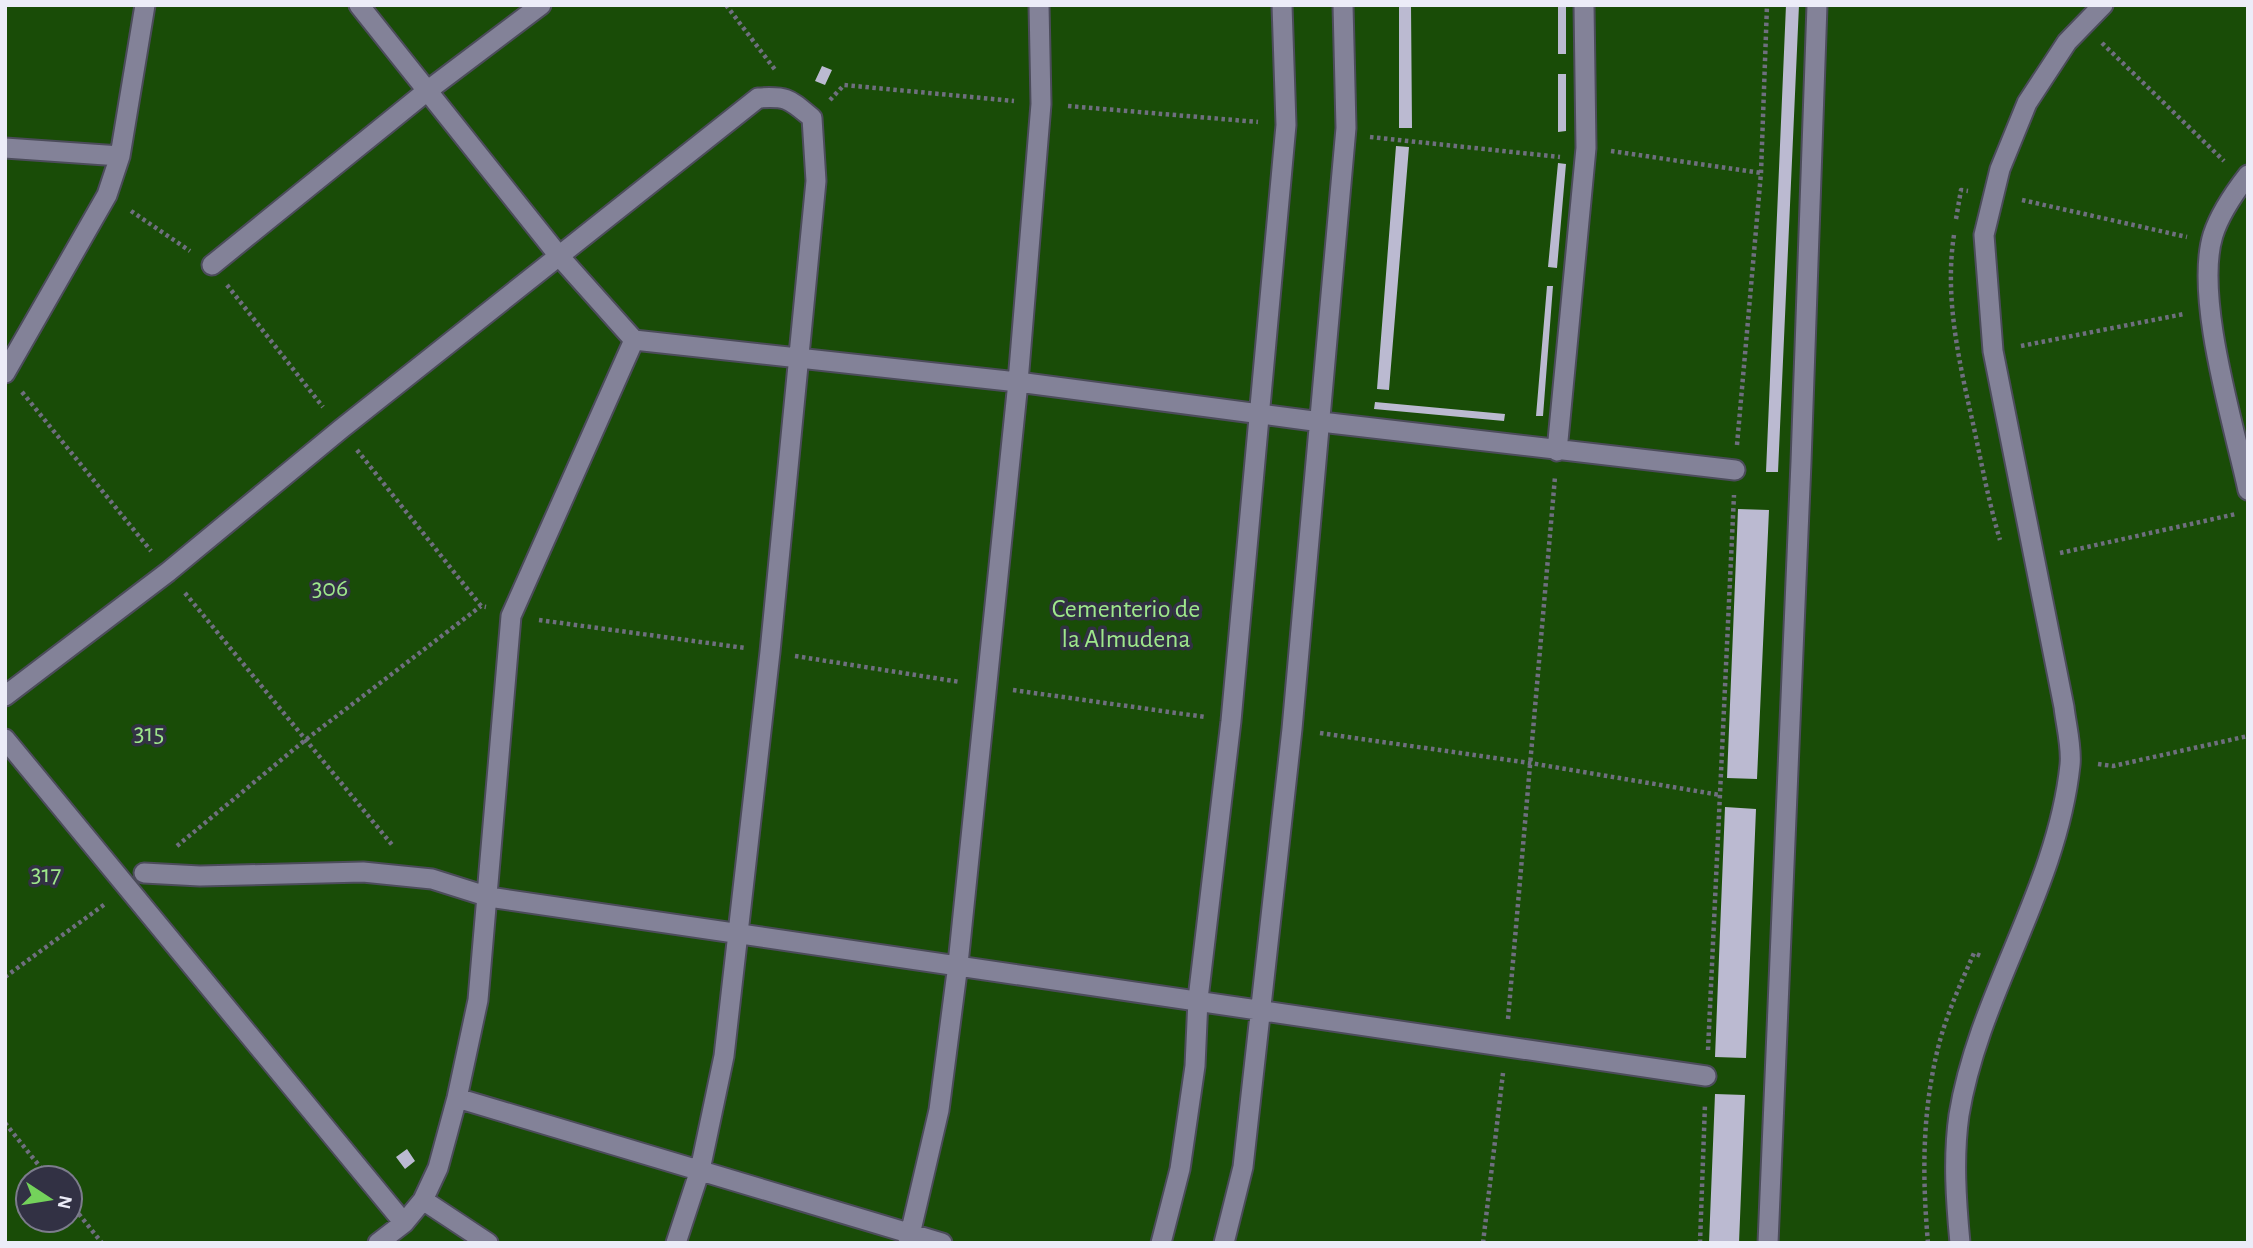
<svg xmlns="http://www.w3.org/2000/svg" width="2253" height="1248" font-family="'Alegreya Sans',sans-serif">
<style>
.green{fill:#194c07;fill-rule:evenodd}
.building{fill:#bbbad1}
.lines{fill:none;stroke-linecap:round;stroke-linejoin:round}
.service-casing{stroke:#4c4c5b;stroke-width:23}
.path{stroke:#6f6f7f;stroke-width:4.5;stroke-dasharray:3.5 3.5;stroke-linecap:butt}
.service{stroke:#838298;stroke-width:19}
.labels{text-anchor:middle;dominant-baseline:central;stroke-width:7;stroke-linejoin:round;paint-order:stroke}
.park-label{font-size:26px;fill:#9ee78b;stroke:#323144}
</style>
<rect width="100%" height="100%" fill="#323144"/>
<path class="green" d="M5,5H2248V1243H5ZM28,1178H70V1220H28Z"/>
<path class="building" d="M1399,5H1411L1412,128H1399Z
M1558,5H1566V54H1558Z
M1786,5H1799L1778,472H1766Z
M822,66L832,70L825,85L815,81Z
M1558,74H1566V131L1558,132Z
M1396,146L1409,147L1389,390L1377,389Z
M1558,163L1566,164L1557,268L1548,267Z
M1547,286H1553L1543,416H1536Z
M1375,402L1505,414L1504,421L1374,409Z
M1738,509L1769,510L1757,779L1727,778Z
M1725,807L1756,809L1746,1058L1715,1057Z
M1715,1094L1745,1095L1739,1243H1709Z
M407,1149L415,1161L405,1169L396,1157Z"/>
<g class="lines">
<g class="service-casing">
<path id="service" d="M359,5L559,256L634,340L511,616L478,1000L457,1098L438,1168L423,1200L404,1223L378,1243
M5,148L120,156
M2248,175C2234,193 2220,213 2213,235C2194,297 2234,425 2248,490
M212,265L427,91L541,5
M634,340L1018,382L1321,422L1735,470
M5,373L107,195L120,156L145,5
M1557,451L1586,148L1584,5
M5,696L168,572L341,429L758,98C788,96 789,99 812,118L816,181L770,652L724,1056L700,1170L676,1243
M5,739L404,1223
M144,873L200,876L363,872L432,879L489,897L1706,1076
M457,1098L942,1243
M423,1200L488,1243
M908,1243L939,1110L958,964L1018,382L1041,104L1039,5
M1161,1243L1180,1169L1195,1066L1198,999L1231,721L1286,125L1282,5
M1224,1243L1243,1167L1292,729L1346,128L1343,5
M1768,1243L1801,462L1817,5
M1960,1243C1956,1201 1953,1157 1959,1115C1979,993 2057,889 2070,765C2072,747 2066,725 2064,707L1993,351L1984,235L2000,169L2027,103L2067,42L2103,5"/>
</g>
<path class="path" d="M726,5L776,71
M2102,43L2224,161
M830,100L844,85L1014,101
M1068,106L1258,122
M1370,137L1560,157
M1611,151L1761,173
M2022,200L2187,237
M131,211L190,251
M1956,219L1961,190L1968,191
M1954,235C1944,299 1960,366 1974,428C1982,466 1989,503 2000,540
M227,285L323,407
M2021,346L2184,314
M22,392L151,551
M1737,445L1761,173L1767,5
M357,450L481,606L486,607
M2060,553L2236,514
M185,593L393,846
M539,620L745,648
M795,656L960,682
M1013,690L1205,717
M1320,733L1530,763L1720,795
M2098,764L2113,766L2248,736
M177,846L304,741L481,606
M5,977L105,904
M1508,1019L1555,477
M1708,1050L1734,495
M5,1123L49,1178
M70,1203L102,1243
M1483,1243L1503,1073
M1700,1243L1705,1104
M1928,1243C1922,1175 1922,1110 1939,1044C1947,1013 1961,983 1974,953L1981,956"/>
<use href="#service" class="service"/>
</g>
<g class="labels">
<g class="park-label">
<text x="330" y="588">306</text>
<text x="1126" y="609">Cementerio de<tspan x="1126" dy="30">la Almudena</tspan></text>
<text x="149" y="733">315</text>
<text x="46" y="874">317</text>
</g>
</g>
<rect width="2253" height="1248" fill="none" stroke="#ececf8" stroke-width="14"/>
<g transform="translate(49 1199) rotate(102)"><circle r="33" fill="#323144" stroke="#7c7c8c" stroke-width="2"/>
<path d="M0-5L12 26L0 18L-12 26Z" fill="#74d25b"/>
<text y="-10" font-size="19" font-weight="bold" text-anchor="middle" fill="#ececf8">N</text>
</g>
</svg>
